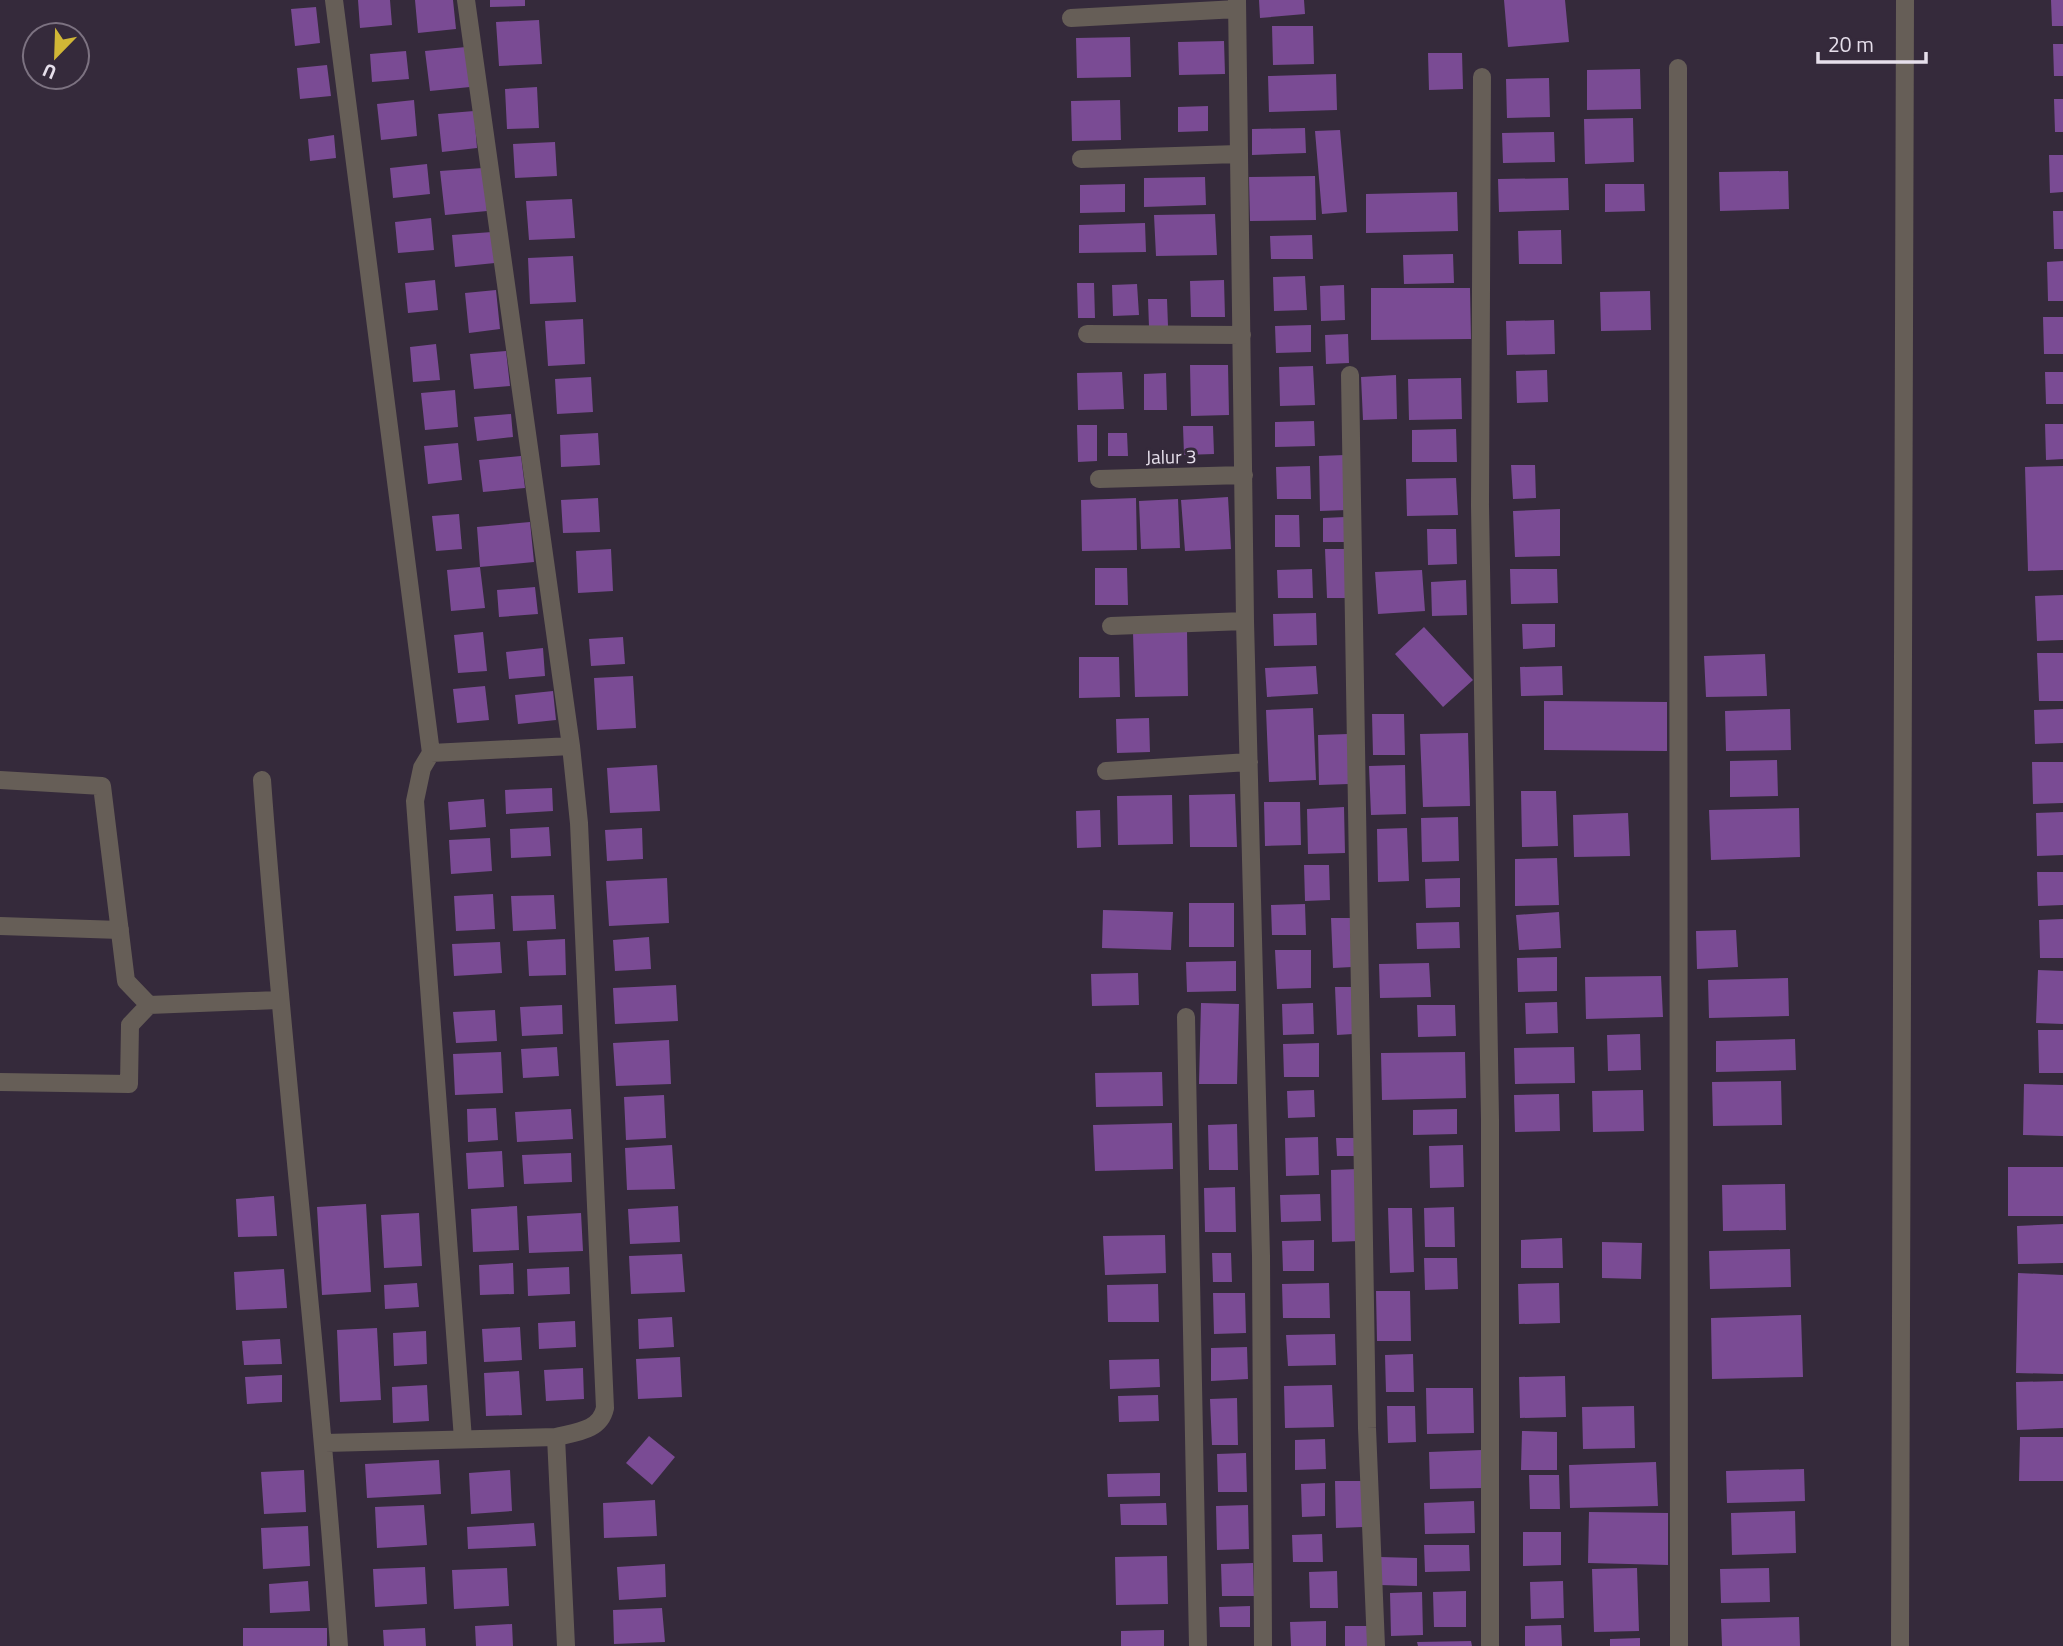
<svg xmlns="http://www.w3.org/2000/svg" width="2063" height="1646" font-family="'Titillium Web',sans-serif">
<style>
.building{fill:#7a4b94}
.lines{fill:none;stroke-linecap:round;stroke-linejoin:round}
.minor{stroke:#665e57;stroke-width:18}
.labels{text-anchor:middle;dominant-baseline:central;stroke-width:6;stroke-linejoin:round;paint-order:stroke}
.street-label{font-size:19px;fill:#e6dfeb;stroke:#352a3b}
</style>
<rect width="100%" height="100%" fill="#352a3b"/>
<path class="building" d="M358,0H390L392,25L360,28Z
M415,0H453L456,29L418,33Z
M490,0H525V6L490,7Z
M1259,0H1304L1305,14L1260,18Z
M1504,0H1565L1569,42L1508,47Z
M2051,0H2063V26H2052Z
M316,7L320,43L295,46L291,9Z
M539,20L542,64L499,66L496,22Z
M1272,26H1313L1314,64L1273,65Z
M1130,37L1131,77L1077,78L1076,38Z
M1224,41L1225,74L1179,75L1178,42Z
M2053,44H2063V76H2054Z
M466,47L470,87L430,91L425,51Z
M406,51L409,79L372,82L370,54Z
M1428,53H1462L1463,89L1429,90Z
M327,65L331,96L300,99L297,68Z
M1640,69L1641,109L1587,110V70Z
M1336,74L1337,110L1269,112L1268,76Z
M1549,78L1550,117L1507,118L1506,79Z
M537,87L539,128L507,129L505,89Z
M2054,99H2063V132H2055Z
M414,100L417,136L381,140L377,104Z
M1120,100L1121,140L1072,141L1071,101Z
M1208,106V131L1178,132V107Z
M474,111L477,148L442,152L438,114Z
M1633,118L1634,162L1585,164L1584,119Z
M1305,128L1306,153L1252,155V129Z
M1340,130L1347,212L1322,214L1315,131Z
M1554,132L1555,162L1503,163L1502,133Z
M334,135L336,158L310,161L308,139Z
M555,142L557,176L515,178L513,144Z
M2049,155H2063V192L2050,193Z
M427,164L430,194L393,198L390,168Z
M483,168L487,211L445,215L440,171Z
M1788,171L1789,209L1720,211L1719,172Z
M1315,176L1316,220L1250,221L1249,177Z
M1205,177L1206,205L1144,207V178Z
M1568,178L1569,210L1499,212L1498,179Z
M1125,184V212L1080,213V185Z
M1605,184H1644L1645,211L1605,212Z
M1457,192L1458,231L1366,233V194Z
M572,199L575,238L529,240L526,201Z
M2053,211H2063V249H2054Z
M1215,214L1217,255L1156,256L1154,215Z
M431,218L434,250L398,253L395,222Z
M1145,223L1146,252L1079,253V225Z
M1561,230L1562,264H1519L1518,231Z
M492,232L495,263L455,267L452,235Z
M1312,235L1313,259H1271L1270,236Z
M1453,254L1454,283L1404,284L1403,255Z
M573,256L576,302L530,304L528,258Z
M2063,261V301H2048L2047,262Z
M1305,276L1307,310L1274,311L1273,277Z
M435,280L438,310L408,313L405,283Z
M1224,280L1225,317H1191L1190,281Z
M1077,283H1094L1095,318H1078Z
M1137,284L1139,315L1113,316L1112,285Z
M1344,285L1345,320L1321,321L1320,286Z
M1371,288H1470L1471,339L1371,340Z
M496,290L500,329L469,333L465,293Z
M1650,291L1651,330L1601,331L1600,292Z
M1148,299H1167L1168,326L1149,327Z
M2043,317H2063V354H2044Z
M583,319L585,364L548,366L545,321Z
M1554,320L1555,354L1507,355L1506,321Z
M1311,325V352L1276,353L1275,326Z
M1348,334L1349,363L1326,364L1325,335Z
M436,344L440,380L413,382L410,347Z
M506,351L510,386L474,389L470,354Z
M1190,365H1228L1229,415L1191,416Z
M1313,366L1315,405L1280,406L1279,367Z
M1547,370L1548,402L1517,403L1516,371Z
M1122,372L1124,409L1078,410L1077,373Z
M2045,372H2063V404H2046Z
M1166,373L1167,410H1144V374Z
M1396,375L1397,419L1363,420L1361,377Z
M591,377L593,412L557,414L555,379Z
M1461,378L1462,419L1409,420L1408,379Z
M455,390L458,427L425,430L421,393Z
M511,414L513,437L477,441L474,417Z
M1314,421L1315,446L1275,447V422Z
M2045,424H2063V459L2046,460Z
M1077,425H1097V461L1078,462Z
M1183,426H1213L1214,454L1184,455Z
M1456,429L1457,462H1412V430Z
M598,433L600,465L561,467L560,435Z
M1108,433H1127L1128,456H1108Z
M458,443L462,480L428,484L424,446Z
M1345,455L1347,510L1320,511L1319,456Z
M521,456L525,488L483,492L479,460Z
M1511,465H1535L1536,498L1513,499Z
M1310,466L1311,499H1277L1276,467Z
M2063,466V570L2028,571L2025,467Z
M1456,478L1458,515L1407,516L1406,479Z
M1228,497L1231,549L1185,551L1181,500Z
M598,498L600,532L563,533L561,500Z
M1136,498L1137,550L1082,551L1081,500Z
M1178,499L1180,548L1141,549L1139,501Z
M1560,509V556L1515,557L1513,511Z
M459,514L462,549L436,551L432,516Z
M1275,515H1299L1300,547H1275Z
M1345,517L1346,542H1323V518Z
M530,522L534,562L480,567L485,608L451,611L447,570L480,567L477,527Z
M1427,529H1456L1457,564L1428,565Z
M611,549L613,591L578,593L576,551Z
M1325,549H1348L1350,598H1327Z
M1095,568H1127L1128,605H1095Z
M1312,569L1313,598H1278L1277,570Z
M1510,569H1557L1558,603L1511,604Z
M1422,570L1425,611L1378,614L1375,572Z
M1466,580L1467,615L1432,616L1431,582Z
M535,587L538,614L499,617L497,590Z
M2063,595V640L2037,641L2035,596Z
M1316,613L1317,645L1274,646L1273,614Z
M1522,624H1555V647L1523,649Z
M1424,627L1473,680L1443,707L1395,654Z
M1187,631L1188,696L1135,697L1133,633Z
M483,632L487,671L458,673L454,635Z
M623,637L625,664L591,666L589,639Z
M543,648L545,676L509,679L506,652Z
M2037,653H2063V701H2039Z
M1765,654L1767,696L1706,697L1704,656Z
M1079,657H1119L1120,697L1079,698Z
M1316,666L1318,694L1267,697L1265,668Z
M1562,666L1563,695L1521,696L1520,667Z
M633,676L636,728L597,730L594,678Z
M485,686L489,720L457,723L453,689Z
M553,691L556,720L518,724L515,695Z
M1544,701L1667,702V751L1544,750Z
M1313,708L1316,780L1269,782L1266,710Z
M1790,709L1791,750L1726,751L1725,711Z
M2063,709V743L2035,744L2034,710Z
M1372,714H1404L1405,755H1373Z
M1149,718L1150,752L1117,753L1116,719Z
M1468,733L1470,806L1423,807L1420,734Z
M1348,734L1349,784L1319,785L1318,735Z
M1777,760L1778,796L1730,797V761Z
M2032,762H2063V803L2033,804Z
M657,765L660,811L610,813L607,768Z
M1405,765L1406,814L1371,815L1369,766Z
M552,788L553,811L506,814L505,790Z
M1521,791H1556L1558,846L1522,847Z
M1235,794L1237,847H1190L1189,795Z
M1172,795L1173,844L1118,845L1117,796Z
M484,799L486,827L450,830L448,802Z
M1264,802H1300L1301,845L1265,846Z
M1344,807L1345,853L1308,854L1307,809Z
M1799,808L1800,857L1711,860L1709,810Z
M1100,810L1101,847L1077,848L1076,811Z
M2063,812V855L2037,856L2036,813Z
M1628,813L1630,856L1574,857L1573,815Z
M1458,817L1459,861L1422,862L1421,818Z
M549,827L551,856L511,858L510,829Z
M642,828L643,859L607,861L605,830Z
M1407,828L1409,881L1378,882L1377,829Z
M490,838L492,871L451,874L449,840Z
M1557,858L1559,905L1515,906V859Z
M1304,865H1329L1330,900L1305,901Z
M2037,872H2063V905L2038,906Z
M667,878L669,923L609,926L606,881Z
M1460,878V907L1426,908L1425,879Z
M493,894L495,929L456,931L454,896Z
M554,895L556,929L513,931L511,896Z
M1189,903H1234V947H1189Z
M1305,904L1306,935H1272L1271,905Z
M1103,910L1173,912L1171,950L1102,948Z
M1559,912L1561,948L1519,950L1516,915Z
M1331,918H1350L1352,967L1333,968Z
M2063,919V958H2040L2039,920Z
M1459,922L1460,948L1417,949L1416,923Z
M1736,930L1738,967L1697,969L1696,931Z
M649,937L651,969L615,971L613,940Z
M565,939L566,975L529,976L527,941Z
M500,942L502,973L454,976L452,944Z
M1275,950H1311V988L1277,989Z
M1557,957V991L1518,992L1517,958Z
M1236,961V991L1187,992L1186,962Z
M1429,963L1431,997L1380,998L1379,964Z
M2038,970L2063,971V1024L2036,1023Z
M1138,973L1139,1005L1092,1006L1091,974Z
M1661,976L1663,1017L1586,1019L1585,977Z
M1788,978L1789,1016L1709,1018L1708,980Z
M676,985L678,1021L615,1024L613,988Z
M1335,987H1352L1353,1034L1337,1035Z
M1557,1002L1558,1033L1526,1034L1525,1003Z
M1201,1003L1239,1004L1237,1084H1199Z
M1313,1003L1314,1034L1283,1035L1282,1004Z
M562,1005L563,1034L522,1036L520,1007Z
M1417,1005H1455L1456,1036L1418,1037Z
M495,1010L497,1041L456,1043L453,1012Z
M2038,1030H2063V1073H2039Z
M1640,1034L1641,1070L1608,1071L1607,1035Z
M1795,1039L1796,1070L1716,1072V1041Z
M669,1040L671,1084L616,1086L613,1043Z
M1319,1043V1077H1284L1283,1044Z
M557,1047L559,1076L523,1078L521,1049Z
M1574,1047L1575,1083L1515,1084L1514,1048Z
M501,1052L503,1093L455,1095L453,1054Z
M1465,1052L1466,1098L1382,1100L1381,1053Z
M1162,1072L1163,1106L1096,1107L1095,1073Z
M1781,1081L1782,1125L1713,1126L1712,1082Z
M2024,1084L2063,1085V1136L2023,1135Z
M1314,1090L1315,1117L1288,1118L1287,1091Z
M1643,1090L1644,1131L1593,1132L1592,1091Z
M1559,1094L1560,1131L1515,1132L1514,1095Z
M664,1095L666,1138L626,1140L624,1097Z
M496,1108L498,1140L468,1142L467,1109Z
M571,1109L573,1139L517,1142L515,1112Z
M1457,1109V1134L1413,1135V1110Z
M1172,1123L1173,1169L1095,1171L1093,1125Z
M1237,1124L1238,1170H1209L1208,1125Z
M1318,1137L1319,1175L1286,1176L1285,1138Z
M1336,1138H1354V1156H1337Z
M672,1145L675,1189L627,1190L625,1148Z
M1463,1145L1464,1187L1430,1188L1429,1146Z
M502,1151L504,1187L468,1189L466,1153Z
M571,1153L572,1182L524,1184L522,1155Z
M2008,1167H2063V1216H2008Z
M1358,1169L1359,1241L1332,1242L1331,1170Z
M1785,1184L1786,1230L1723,1231L1722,1185Z
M1235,1187L1236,1232H1205L1204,1188Z
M1320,1194L1321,1221L1281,1222L1280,1195Z
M274,1196L277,1236L238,1237L236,1199Z
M366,1204L371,1292L322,1295L317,1207Z
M517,1206L519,1250L473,1252L471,1209Z
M678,1206L680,1242L630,1244L628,1209Z
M1454,1207L1455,1247H1425L1424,1208Z
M1388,1208H1412L1414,1272L1390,1273Z
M419,1213L422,1266L384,1268L381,1215Z
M581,1213L583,1251L529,1253L527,1216Z
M2063,1224V1263L2018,1264L2017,1226Z
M1165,1235L1166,1273L1105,1275L1103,1236Z
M1562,1238L1563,1268H1521V1240Z
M1314,1240V1271H1283L1282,1241Z
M1602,1242L1642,1243L1641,1279L1602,1278Z
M1790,1249L1791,1287L1710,1289L1709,1251Z
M1212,1253H1231L1232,1282H1213Z
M682,1254L685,1292L631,1294L629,1256Z
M1424,1258H1457L1458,1289L1425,1290Z
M513,1263L514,1294L480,1295L479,1265Z
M569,1267L570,1294L528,1296L527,1269Z
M284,1269L287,1308L236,1310L234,1272Z
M2018,1273L2063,1275V1374L2016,1373Z
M417,1283L419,1307L385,1309L384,1285Z
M1329,1283L1330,1318H1283L1282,1284Z
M1559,1283L1560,1323L1519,1324L1518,1284Z
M1158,1284L1159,1322H1108L1107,1285Z
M1376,1291H1410L1411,1341H1377Z
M1213,1293H1245L1246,1333L1214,1334Z
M1801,1315L1803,1377L1712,1379L1711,1318Z
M672,1317L674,1347L639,1349L638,1319Z
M575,1321L576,1347L539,1349L538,1323Z
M520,1327L522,1360L484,1362L482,1329Z
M377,1328L381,1400L340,1402L337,1330Z
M426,1331L427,1364L394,1366L393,1333Z
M1335,1334L1336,1365L1288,1366L1286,1335Z
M280,1339L282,1364L244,1365L242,1341Z
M1247,1347L1248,1379L1211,1381V1348Z
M1413,1354L1414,1392H1386L1385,1355Z
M680,1357L682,1397L638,1399L636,1359Z
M1159,1359L1160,1387L1110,1389L1109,1360Z
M583,1368L584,1399L546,1401L544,1370Z
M519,1371L522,1415L486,1416L484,1373Z
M282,1375V1402L247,1404L245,1377Z
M1565,1376L1566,1417L1520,1418L1519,1377Z
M2063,1381V1428L2017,1430L2016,1382Z
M427,1385L429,1421L393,1423L392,1387Z
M1332,1385L1334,1427L1285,1428L1284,1386Z
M1426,1388H1473L1474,1433L1427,1434Z
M1158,1395L1159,1421L1119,1422L1118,1396Z
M1237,1398L1238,1445H1212L1210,1399Z
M1387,1406H1415L1416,1442L1388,1443Z
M1634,1406L1635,1448L1583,1449L1582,1407Z
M1522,1431L1557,1432V1470H1521Z
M649,1436L675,1457L652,1485L626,1463Z
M2020,1437H2063V1481H2019Z
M1325,1439L1326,1469L1295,1470V1440Z
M1482,1450L1483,1488L1430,1489L1429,1452Z
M1246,1453L1247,1492H1218L1217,1454Z
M439,1460L441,1494L367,1498L365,1464Z
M1656,1462L1658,1506L1570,1508L1569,1465Z
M1804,1469L1805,1501L1727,1503L1726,1471Z
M304,1470L306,1512L264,1514L261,1472Z
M510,1470L512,1511L471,1514L469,1473Z
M1160,1473V1496L1108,1497L1107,1474Z
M1529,1475H1559L1560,1509H1530Z
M1335,1481H1362L1363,1527L1336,1528Z
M1325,1483V1516L1302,1517L1301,1484Z
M655,1500L657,1536L604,1538L603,1503Z
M1474,1501L1475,1533L1425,1534L1424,1503Z
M1166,1503L1167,1525H1121L1120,1504Z
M424,1505L427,1545L377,1548L375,1507Z
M1248,1505L1249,1549L1217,1550L1216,1506Z
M1795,1511L1796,1553L1732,1555L1731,1513Z
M1589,1512L1668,1513V1565L1588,1563Z
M534,1523L536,1546L468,1549L467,1527Z
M308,1526L310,1566L263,1569L261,1528Z
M1523,1532H1561V1565L1523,1566Z
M1322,1534L1323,1562H1293L1292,1535Z
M1424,1545H1469L1470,1571L1425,1572Z
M1167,1556L1168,1604L1116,1605L1115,1557Z
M1380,1557L1417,1558V1586L1379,1585Z
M1253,1563L1254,1596H1222L1221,1564Z
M665,1564L666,1597L619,1600L617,1567Z
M425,1567L427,1604L375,1607L373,1569Z
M507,1568L509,1606L454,1609L452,1570Z
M1637,1568L1639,1631L1594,1632L1592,1569Z
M1769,1568L1770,1602L1721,1603L1720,1569Z
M1337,1571L1338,1608H1310L1309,1572Z
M308,1581L310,1611L270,1613L269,1584Z
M1563,1581L1564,1618L1531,1619L1530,1582Z
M1466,1591V1627H1434L1433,1592Z
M1422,1592L1423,1635L1391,1636L1390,1593Z
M1250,1606V1627H1220L1219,1607Z
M662,1608L665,1642L614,1644L613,1610Z
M1799,1617L1800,1646H1722L1721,1619Z
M1326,1621V1646H1291L1290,1622Z
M512,1624L513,1646H476L475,1626Z
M1561,1625L1562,1646H1525V1626Z
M1345,1626H1372L1373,1646H1345Z
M243,1628H327V1646H243Z
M425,1628L426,1646H384L383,1630Z
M1164,1630V1646H1121V1631Z
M1640,1638V1646H1610V1639Z
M1471,1641L1472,1646H1418L1417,1642Z"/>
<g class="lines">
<path class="minor" d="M334,0L431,753L422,768L415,801L463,1439
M1237,0L1245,621L1261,1256L1263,1646
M1071,18L1237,9
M1678,68L1679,1646
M1482,77L1480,505L1490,1120V1646
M1081,159L1238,154
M1087,334L1242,335
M1350,375L1367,1428L1376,1646
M1099,479L1244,475
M1111,626L1245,621
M431,753L571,746
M1106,771L1249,762
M0,780L102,786L126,981L149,1005
M262,780C283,1069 319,1357 339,1646
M0,926L120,930
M1186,1017L1198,1646
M0,1082L129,1084L130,1025L149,1005L278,1000
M556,1437L566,1646
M325,1443L556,1437C576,1432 600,1431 605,1408L579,823L571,746L466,0
M1900,1646L1905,0"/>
</g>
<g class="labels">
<g class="street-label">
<text transform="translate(1171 456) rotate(-1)">Jalur 3</text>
</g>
</g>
<g transform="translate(56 56) rotate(203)"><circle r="33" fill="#352a3b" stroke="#7c7281" stroke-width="2"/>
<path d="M0-5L12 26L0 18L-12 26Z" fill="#d1b736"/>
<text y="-10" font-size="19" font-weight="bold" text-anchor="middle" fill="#e6dfeb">U</text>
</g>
<path d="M1818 52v10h108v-10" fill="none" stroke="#e6dfeb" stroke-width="3.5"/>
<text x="1828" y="52" font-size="21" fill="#e6dfeb" stroke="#352a3b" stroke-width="5" paint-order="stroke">20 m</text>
</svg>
